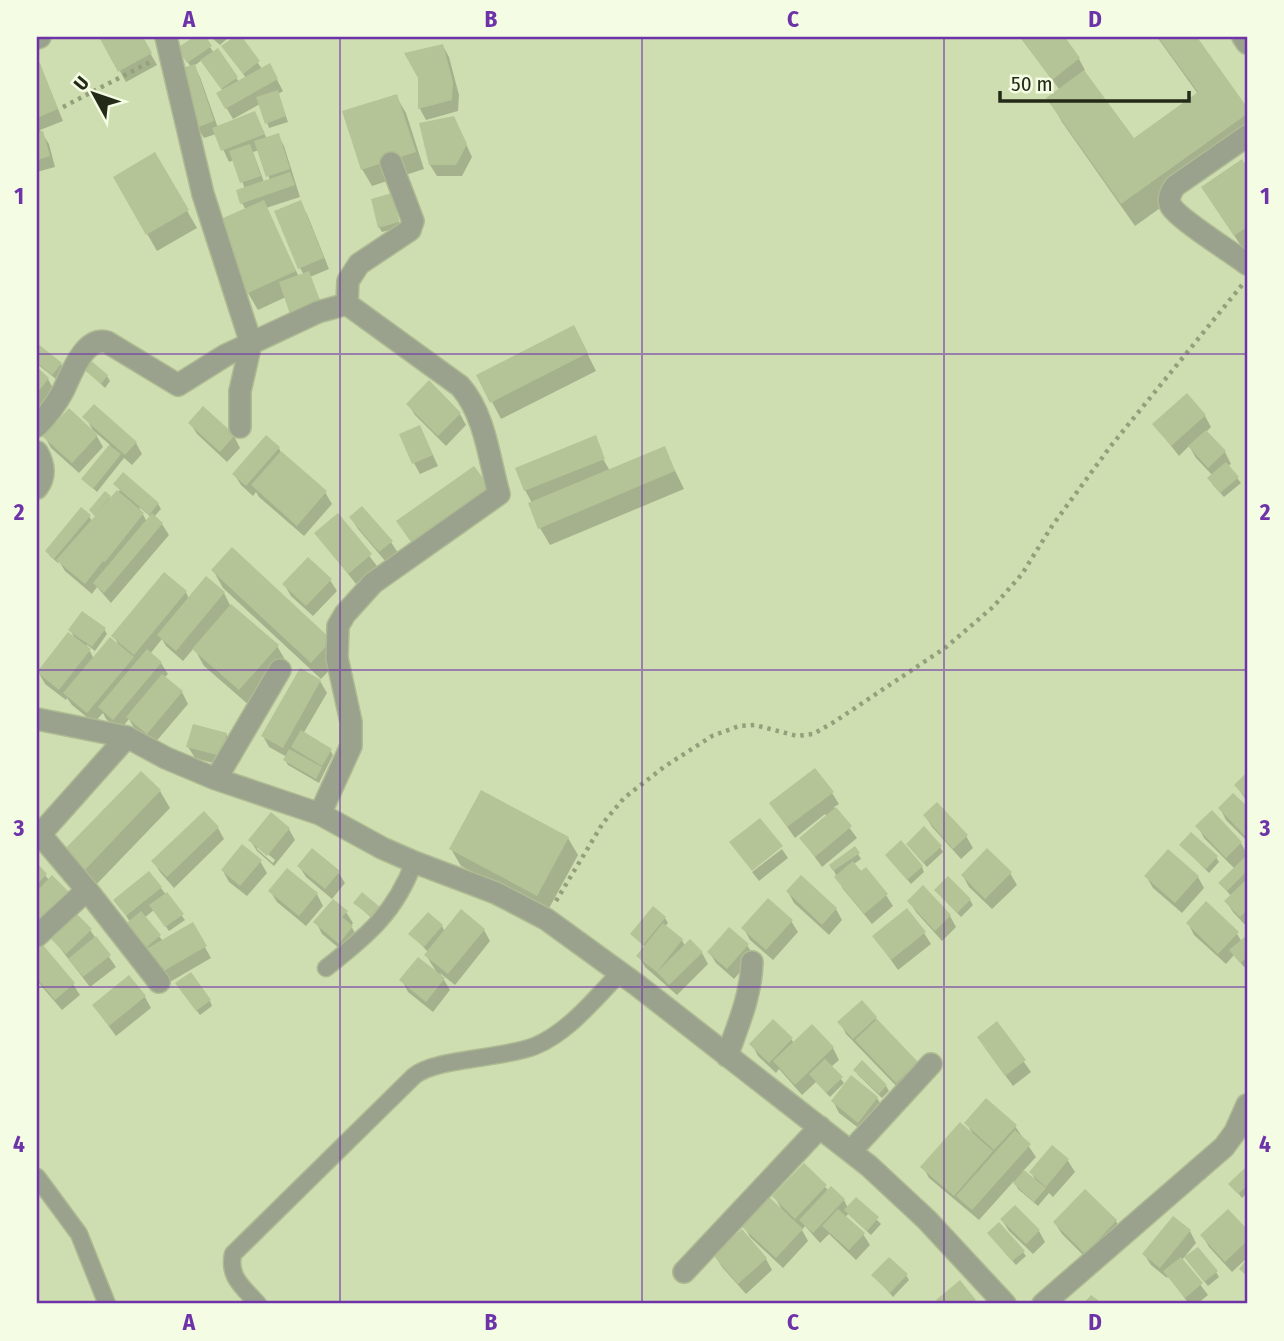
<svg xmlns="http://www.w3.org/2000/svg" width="1284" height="1341" font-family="'Fira Sans Condensed',sans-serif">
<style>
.shadow{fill:#0003;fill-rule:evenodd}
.building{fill:#b5c497}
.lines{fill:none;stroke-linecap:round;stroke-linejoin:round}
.lane-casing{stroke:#adba92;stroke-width:19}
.street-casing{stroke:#adba92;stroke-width:24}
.path{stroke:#94a07b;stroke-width:4.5;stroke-dasharray:3.5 5;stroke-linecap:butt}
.lane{stroke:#9aa18d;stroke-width:16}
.street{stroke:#9aa18d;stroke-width:21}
.grid{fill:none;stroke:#6e33a9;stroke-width:2;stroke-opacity:0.55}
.neatline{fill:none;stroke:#6e33a9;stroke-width:2.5}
.grid-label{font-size:23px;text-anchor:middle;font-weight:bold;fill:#6e33a9}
</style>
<rect width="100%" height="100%" fill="#cfdeb0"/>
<path class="shadow" d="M101,37H141L157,65L126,82Z
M197,37H203L214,53L218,51L239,82L246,78L224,47L240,37L262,69L275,76L283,91L278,94L288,122L269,128L260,104L233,119L218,94L223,91L202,60L194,66L200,77L218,128L255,114L267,139L278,135L284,146L300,197L266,208L299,277L304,275L300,268V203L307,214L329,269L310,277L326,315L286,297L258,310L248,293L246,210L242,203L245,189L234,160L229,162L216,134L204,138L197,127L191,67L179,49ZM259,150L270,180L264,182L253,152Z
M211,37H229L220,45Z
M1020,37H1062L1079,59L1085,70L1083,72L1133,140L1198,94L1157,37H1195L1247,110V146L1135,226L1062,122L1049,99L1059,89Z
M443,46L449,57L459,95L458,111L426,120L420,109V78Z
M40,65L63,121L40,130L49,144L55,167L37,172V66Z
M396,96L406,113L424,169L372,186L362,169Z
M459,129L472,157L462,176H437L430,165Z
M155,155L197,228L157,251L115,178Z
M1241,161L1247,171V251L1245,252L1203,188Z
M391,195L401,227L382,232L379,227Z
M37,345L61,364L64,369L56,379L37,364Z
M583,345L596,371L501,419L492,402Z
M84,368L107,376L110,381L105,388Z
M37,369L48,379L54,390L37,411Z
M408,404L460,414L466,425L446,446L415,415Z
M203,409L234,436L240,448L227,462L197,434L190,423Z
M1205,416L1211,427L1206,432L1225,452L1231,464L1228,466L1241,483L1224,497L1212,484L1213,476L1196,458L1189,446L1179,456L1154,424Z
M85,417L136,443L142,454L132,465L124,458L97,492L83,479L110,445L94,431L103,447L79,473L51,448L45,437L94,432Z
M595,437L602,451L599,452L610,471L664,448L684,489L550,545L540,528L532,503L525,490Z
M425,438L438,466L420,474L414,463Z
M279,448L282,455L325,492L332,504L304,536L259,497L256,492L253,496L241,485L234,474Z
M474,468L495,499L419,553L405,533Z
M115,484L158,504L161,509L154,517L162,524L169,535L111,603L97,587L92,594L65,571L59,561L58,563L50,556L47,551L89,516L92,521L96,517L91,511L109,497L111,500L120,490ZM139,507L151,517L147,522Z
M338,515L377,566L356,584L316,533Z
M351,518L391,542L398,553L386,562L358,529Z
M232,550L341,658L321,679L223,588L213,570Z
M330,580L337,591L313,616L291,596L284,584Z
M186,592L189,599L224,593L230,605L277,646L287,663L250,706L204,666L194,648L183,661L166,646L162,639L150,654L161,663L168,674L164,678L182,692L188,704L154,744L134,728L129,719L120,730L106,719L103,713L94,723L72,705L67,698L66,700L45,684L39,673L76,640L70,630L104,629L107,634L95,651L86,644L94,659L120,648L114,636Z
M320,681L327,693L303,734L330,750L333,755L319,783L288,765L285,760L287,757L269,747L263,736Z
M226,734L233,746L227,767L195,758L188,747Z
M1247,774V801L1236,786Z
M160,791L170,808L92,889L73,871Z
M832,793L839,804L834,807L857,838L822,867L801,838L827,817L825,814L795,838L771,804Z
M1233,795L1247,809V841L1226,820L1220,808Z
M925,816L966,836L973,848L961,859L932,827Z
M1198,826L1241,843L1247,854V927L1233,912L1226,901L1231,896L1220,883L1235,869L1204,838Z
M218,828L224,839L174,888L160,872L153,861Z
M289,829L295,840L274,866L257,851L250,840ZM257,845L275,860L273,863L257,849Z
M568,838L578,855L547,912L461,866L451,849Z
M1181,845L1216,857L1219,862L1209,873Z
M940,847L943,852L927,867L911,849Z
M782,849L788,858L759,881L752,872Z
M855,849L861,859L854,864L886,895L893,906L872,924L843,889L831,865Z
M890,860L922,867L924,872L911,884Z
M260,861L267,873L247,896L229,882L223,871Z
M37,865L49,880L37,925Z
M299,866L338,872L345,883L332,899L306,877Z
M1010,873L1017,885L992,909L969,887L963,876Z
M1146,876L1198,877L1204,888L1182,913L1153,888Z
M161,888L185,920L169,931L154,910L144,918L163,941L192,924L211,958L163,986L130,922L116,900Z
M270,891L317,894L323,906L306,926L277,902Z
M936,891L970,900L973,905L961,917Z
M788,892L836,909L842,920L829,935L794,903Z
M909,901L950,916L956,927L942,941L916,912Z
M355,903L379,908L382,913L375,921Z
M346,912L353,923L351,926L358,938L346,954L322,934L316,922Z
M665,918L668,923L665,926L682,940L685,946L702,953L708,964L677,995L645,967L639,956L645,947L632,934Z
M791,921L798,932L773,960L750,940L744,929Z
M1188,923L1237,934L1242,942L1247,937V965L1244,967L1234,955L1226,964L1194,935Z
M442,926L445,932L484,930L490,941L455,985L440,973L450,990L433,1012L408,992L402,980L437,973L426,955L429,953L411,934Z
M90,930L116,967L90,987L53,939Z
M924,933L931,944L898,970L874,936Z
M747,945L754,956L734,979L716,963L709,952Z
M43,948L73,984L80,995L62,1010L37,981V953Z
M180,989L210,1001L212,1006L200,1015Z
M145,997L151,1008L116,1036L94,1006Z
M862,1003L916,1063L923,1074L903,1093L846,1034L840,1022Z
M997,1024L1031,1072L1013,1086L985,1048Z
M812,1027L833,1048L839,1060L831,1067L844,1083L830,1097L816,1082L802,1095L779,1069L776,1073L758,1056L752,1044L791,1039L794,1043Z
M862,1063L886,1086L889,1091L882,1098L858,1075L855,1070Z
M851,1078L877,1098L884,1109L865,1133L839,1113L833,1101Z
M966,1123L1015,1126L1036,1157L1023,1171L1037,1183L1031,1172L1053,1147L1068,1161L1075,1172L1053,1197L1049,1193L1038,1206L1018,1189L1014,1181L979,1220L929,1178L923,1167L973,1134Z
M804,1165L829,1191L831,1189L844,1200L848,1208L856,1199L881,1224L871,1235L848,1214L845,1218L863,1234L870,1245L856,1260L829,1234L820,1243L805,1226L802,1230L808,1241L783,1268L750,1237L744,1226L782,1210L774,1196Z
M1247,1169V1193L1242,1198L1231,1184Z
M1086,1192L1116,1221L1122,1233L1092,1264L1062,1234L1055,1223Z
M1228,1211L1247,1232V1258L1232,1272L1209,1247L1202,1235Z
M1002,1220L1039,1231L1045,1242L1033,1254L1009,1231Z
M1190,1231L1196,1243L1182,1260L1208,1295L1197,1304H1189L1168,1276L1167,1278L1151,1265L1144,1254Z
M742,1232L766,1259L772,1270L746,1294L722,1267L715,1256Z
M992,1238L1023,1252L1026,1256L1016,1265Z
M1189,1263L1216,1272L1219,1277L1208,1286Z
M874,1275H906L909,1280L893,1297Z"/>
<path class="building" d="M99,37H143L152,53L118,72Z
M194,37H206L212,46L187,63L177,48Z
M234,37H242L260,61L243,74L221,46Z
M1020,37H1065L1080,58L1052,80Z
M1158,37H1197L1247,107V114L1121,204L1046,98L1084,70L1134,138L1198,92Z
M443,44L453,82L452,100L418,109V78L404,53Z
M218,48L238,77L221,89L200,60Z
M40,63L58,109L37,118V64Z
M270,63L278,79L225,109L216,93Z
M195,64L214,121L196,128L176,70Z
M278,90L286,116L265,124L256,97Z
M397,94L416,152L361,170L342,111Z
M255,111L265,134L221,151L212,128Z
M454,116L467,144L461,156L456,165H429L419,123Z
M43,131L50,156L37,160V132Z
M279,133L290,169L266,177L254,141Z
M250,144L261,176L240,183L229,151Z
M155,152L189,210L146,235L113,177Z
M1242,159L1247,167V227L1234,236L1201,187Z
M290,172L295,185L240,204L236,190Z
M392,193L399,222L378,228L371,199Z
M264,200L296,271L246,294L214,222Z
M301,200L324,258L298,269L274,211Z
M309,271L321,303L290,314L279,282Z
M574,325L588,353L490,403L476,375Z
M37,343L62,363L52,375L37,363Z
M89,359L108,375L101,384L82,368Z
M37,367L49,378L37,393Z
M429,380L461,413L438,436L406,404Z
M1187,393L1206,415L1171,446L1152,424Z
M94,404L137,442L125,455L82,417Z
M203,406L235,435L220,452L188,423Z
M69,408L98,435L72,463L43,437Z
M420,425L433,455L412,464L399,434Z
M1206,430L1226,451L1208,468L1188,446Z
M266,435L280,447L246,486L232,474Z
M596,435L605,459L524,491L515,468Z
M109,445L121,454L93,489L81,479Z
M665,446L675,471L538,529L528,503Z
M281,451L327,491L297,526L251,485Z
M1226,462L1239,477L1220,493L1207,478Z
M474,466L490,487L411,542L396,521Z
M123,472L159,503L149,515L113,484Z
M117,490L144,513L105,562L103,561L85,584L56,560L95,516L89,510L105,491L111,496L97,513Z
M362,506L393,541L379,552L349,517Z
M81,507L91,515L54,559L45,551Z
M152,513L163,523L104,593L93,583Z
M338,513L372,554L348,574L314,533Z
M232,547L332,640L311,663L211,570Z
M308,557L332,579L306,606L282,584Z
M164,572L187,591L134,655L111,636Z
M206,576L225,592L176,651L157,635Z
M231,604L279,645L239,690L192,649Z
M82,611L106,628L92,647L68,630Z
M68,632L91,649L59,690L37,672Z
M110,637L134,657L87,713L63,693Z
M147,649L162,662L113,720L98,707Z
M300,668L321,680L283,748L261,736Z
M162,674L183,691L147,734L126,717Z
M193,724L227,733L221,756L186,747Z
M301,730L332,749L322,766L291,747Z
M289,749L322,767L316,779L283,760Z
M815,768L834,792L787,827L769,803Z
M141,771L161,790L82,873L61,853Z
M1247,772V798L1234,785Z
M481,790L569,837L537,896L449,849Z
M1233,793L1247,806V838L1218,808Z
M937,802L968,835L953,849L923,815Z
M836,807L852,826L815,857L799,838Z
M1212,810L1242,842L1226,858L1195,826Z
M204,811L219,827L167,877L151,861Z
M271,812L290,828L267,856L248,840Z
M760,818L783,846L752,871L729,842Z
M924,826L942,846L923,863L906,844Z
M1191,832L1218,856L1206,869L1179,845Z
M901,840L923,866L907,880L885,855Z
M242,844L262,860L240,886L221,870Z
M855,846L860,853L833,871L829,865Z
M312,848L340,871L325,889L297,866Z
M987,848L1012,872L985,899L961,875Z
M1168,849L1199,876L1175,903L1144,876Z
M1247,855V871L1227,891L1218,883Z
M853,861L861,871L866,867L888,894L864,914L834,877Z
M37,863L47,874L37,884Z
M287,868L318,893L299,916L268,891Z
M149,871L162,887L126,916L113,900Z
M52,875L72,895L37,922V891Z
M801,875L837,908L822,925L786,891Z
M948,876L971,899L957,913L934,890Z
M1247,879V910L1240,917L1224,901Z
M923,885L951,915L935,931L907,901Z
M167,892L184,914L165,927L149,905Z
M362,892L380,907L372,917L353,903Z
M768,898L793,920L766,950L741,928Z
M333,899L348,911L342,917L353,926L339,944L313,922Z
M1206,901L1239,932L1218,954L1186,923Z
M653,906L666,917L643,945L630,934Z
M907,908L926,932L891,960L872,936Z
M461,909L485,929L448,974L424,955Z
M141,911L161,935L141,952L193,922L207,946L155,976L121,928Z
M428,912L443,925L424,947L408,934Z
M77,914L92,929L66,954L51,939Z
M663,923L683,939L657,972L636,956Z
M729,927L749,944L727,969L707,952Z
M1247,935V958L1240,963L1229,950Z
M96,936L111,955L83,977L68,959Z
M690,939L703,952L669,985L657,972Z
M43,945L75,983L55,1000L37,979V951Z
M418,957L445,978L426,1002L399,980Z
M191,972L211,1000L196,1011L175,983Z
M129,975L146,996L109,1026L92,1005Z
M862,1000L877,1017L853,1039L837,1022Z
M773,1019L793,1038L769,1063L749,1044Z
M877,1019L918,1062L896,1083L855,1040Z
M997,1021L1026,1060L1005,1076L977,1037Z
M812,1024L834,1047L795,1085L773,1061Z
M825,1059L843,1077L826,1093L809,1074Z
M862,1060L887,1085L879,1094L853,1070Z
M851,1075L878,1097L858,1123L831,1101Z
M986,1098L1017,1125L994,1150L964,1123Z
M960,1122L993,1151L954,1196L920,1167Z
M1015,1130L1031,1144L972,1210L956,1196Z
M1052,1145L1069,1159L1046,1187L1029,1172Z
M804,1163L827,1185L795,1219L772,1196Z
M1247,1166V1186L1238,1194L1228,1184Z
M1024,1170L1046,1188L1034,1202L1013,1183Z
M831,1186L845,1199L813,1233L799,1220Z
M1085,1189L1117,1220L1085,1254L1053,1222Z
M769,1197L803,1229L776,1258L741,1226Z
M856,1197L879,1217L867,1231L844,1210Z
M1015,1205L1040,1230L1026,1244L1000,1219Z
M838,1209L865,1233L849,1250L822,1226Z
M1228,1209L1247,1229V1241L1225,1262L1200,1235Z
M1173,1216L1191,1230L1160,1268L1142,1254Z
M999,1222L1025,1251L1012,1261L987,1233Z
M742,1229L767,1258L738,1284L713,1255Z
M1198,1247L1218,1271L1204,1282L1184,1257Z
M889,1257L908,1274L890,1293L871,1275Z
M1181,1257L1203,1283L1185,1298L1163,1271Z
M1247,1259V1276L1239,1269Z
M960,1280L976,1300L972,1304H940L936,1300Z
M1091,1295L1103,1304H1083Z"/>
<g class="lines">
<g class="lane-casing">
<path id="lane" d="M326,968C367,936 396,912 414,862
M37,1177L79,1234L107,1304
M258,1304C243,1287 228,1277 233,1254L414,1076C435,1058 503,1059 535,1046C569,1032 595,998 621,972"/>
</g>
<g class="street-casing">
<path id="street" d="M166,37L203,194L251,343L240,391V427
M1243,37L1247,43
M37,38L40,37
M1247,136L1175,186C1171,191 1167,200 1171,206C1178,219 1233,253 1247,264
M347,304L348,281L359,264L410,230L413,221L391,163
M37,426C47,416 56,404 63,391C71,375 84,336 107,342L178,385L226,355L318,312L347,304L460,386C485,414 489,459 499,494L373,583L345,614L338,626L337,658L351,722V746L320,814
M37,452C44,464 46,476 37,488
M37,719L127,737L166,758L216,779L320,814L382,848L414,862L496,893L546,919L637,985L869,1166L927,1220L1005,1304
M216,779L280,670
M87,890L159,982
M37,936L87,890L44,839V830L127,737
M727,1056C738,1025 751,996 752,962
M851,1151L931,1064
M684,1272L820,1127
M1043,1304L1224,1147L1235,1132L1247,1105"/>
</g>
<path class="path" d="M63,107L150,62
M556,901L603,823L624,798L664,767L712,736L739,726L755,725L797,736L813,734L834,722L945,648L993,607L1022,574L1052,526L1110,447L1242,285"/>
<use href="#lane" class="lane"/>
<use href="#street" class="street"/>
</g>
<path class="grid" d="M340,37V1304M642,37V1304M944,37V1304M37,354H1247M37,670H1247M37,987H1247"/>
<rect width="1284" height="1341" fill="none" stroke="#f4fce4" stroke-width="77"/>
<g transform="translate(94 94) rotate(310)" stroke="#f4fce4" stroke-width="5" paint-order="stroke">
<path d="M0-5L12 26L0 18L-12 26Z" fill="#242a18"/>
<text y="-10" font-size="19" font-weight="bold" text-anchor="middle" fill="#242a18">U</text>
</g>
<path d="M1000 91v10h189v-10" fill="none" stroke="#242a18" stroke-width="3.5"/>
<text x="1011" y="91" font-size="21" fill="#242a18" stroke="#f4fce4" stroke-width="5" paint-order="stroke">50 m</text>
<rect x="38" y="38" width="1208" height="1264" class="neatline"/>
<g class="grid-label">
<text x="189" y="27">A</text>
<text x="491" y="27">B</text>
<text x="793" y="27">C</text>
<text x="1095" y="27">D</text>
<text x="19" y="204">1</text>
<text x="1265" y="204">1</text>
<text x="19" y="520">2</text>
<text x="1265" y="520">2</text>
<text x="19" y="836">3</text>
<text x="1265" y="836">3</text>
<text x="19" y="1152">4</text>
<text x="1265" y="1152">4</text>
<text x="189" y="1330">A</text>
<text x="491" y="1330">B</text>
<text x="793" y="1330">C</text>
<text x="1095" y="1330">D</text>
</g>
</svg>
